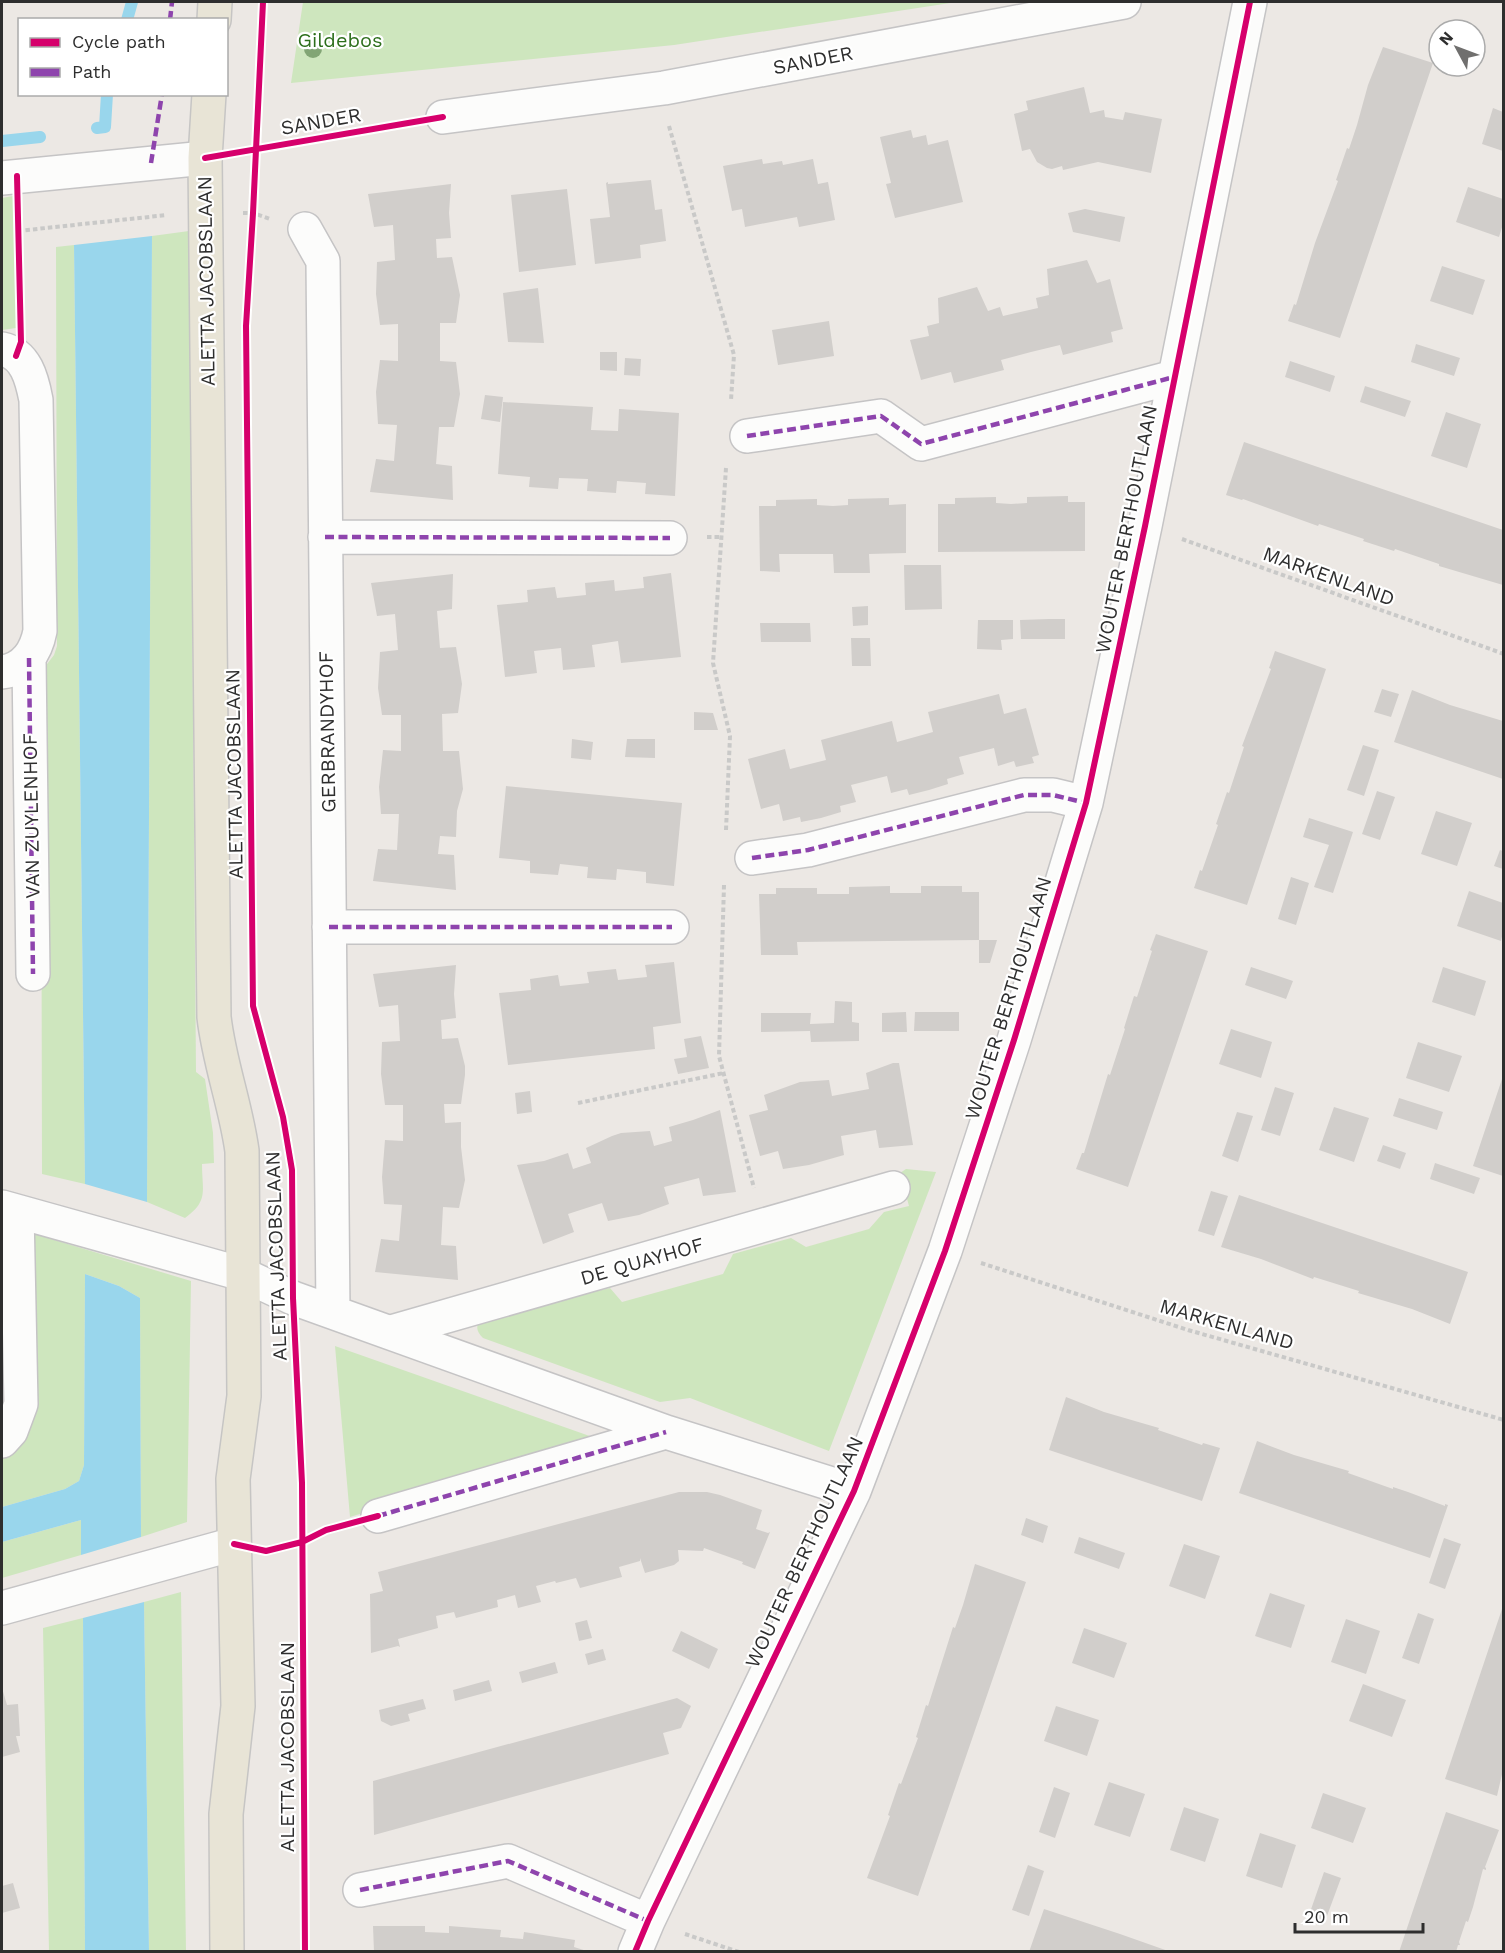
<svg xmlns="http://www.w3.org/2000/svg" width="1505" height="1953" font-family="'Work Sans',sans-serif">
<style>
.green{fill:#cee6be}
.water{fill:#99d6ec}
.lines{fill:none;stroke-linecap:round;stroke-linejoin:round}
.stream{stroke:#99d6ec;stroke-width:12}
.building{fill:#d1cecb}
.minor-casing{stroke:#c5c4c5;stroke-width:36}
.major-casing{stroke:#c6c5c4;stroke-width:36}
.path{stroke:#c9c9c8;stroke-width:4;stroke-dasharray:4.5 3;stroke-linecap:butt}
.minor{stroke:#fcfcfb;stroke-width:33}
.major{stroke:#e8e4d6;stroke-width:33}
.quiet{stroke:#8e44ad;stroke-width:4.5;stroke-dasharray:9 4.5;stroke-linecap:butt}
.cycleway-casing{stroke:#fff;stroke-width:10}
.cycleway{stroke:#d6006c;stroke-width:6}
.tree{fill:#82a575}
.labels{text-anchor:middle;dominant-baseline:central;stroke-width:4.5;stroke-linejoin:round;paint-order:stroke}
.park-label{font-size:20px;fill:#2c6e1b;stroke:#fff}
.street-label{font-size:20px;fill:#2e2e2e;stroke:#fff}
</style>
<rect width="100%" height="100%" fill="#ece8e4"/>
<path class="green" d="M303,2H957L674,45L291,83Z
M13,196L20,220L23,316L16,328L2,330V198Z
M189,231L196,1072L205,1079L213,1133L214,1163L202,1164C202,1191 209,1201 185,1218L147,1202L152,236Z
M74,245L85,1184L42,1174L41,672L54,655L57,646L56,247Z
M906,1169L936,1172L829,1451L690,1398L660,1402L483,1338C474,1329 476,1323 486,1317L610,1288L622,1302L723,1274L733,1254L791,1238L806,1247L869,1229L884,1212L909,1206L900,1173Z
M26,1229L51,1239L191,1281L187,1522L141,1537L140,1298L119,1286L85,1274L84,1465L79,1481L65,1489L2,1507V1454Z
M335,1346L601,1440L350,1517Z
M81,1520V1555L2,1578V1542Z
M181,1592L186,1951H149L144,1602Z
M83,1618L85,1951H49L43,1628Z"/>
<path class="water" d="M152,236L147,1202L85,1184L74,245Z
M85,1274L119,1286L140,1298L141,1537L81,1555V1520L2,1542V1507L65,1489L79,1481L84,1465Z
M144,1602L149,1951H85L83,1618Z"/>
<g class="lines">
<path class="stream" d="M127,20L132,2
M97,128L105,127L107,94
M2,141L40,137"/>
</g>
<path class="building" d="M1383,47L1433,63L1340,338L1288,321L1294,304L1296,305L1315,243L1338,181L1336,180L1347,148L1349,149L1357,125L1368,85Z
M1084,87L1090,113L1104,110L1105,117L1123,120L1125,112L1162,119L1151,173L1098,162L1063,170L1062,166L1052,169L1047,168L1037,162L1030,149L1022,151L1014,114L1028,110L1026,101Z
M1493,108L1503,112V151L1482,144Z
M911,130L913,138L926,135L928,145L948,140L963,202L895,218L886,184L891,183L880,137Z
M762,159L763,164L782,161L783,165L813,159L818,184L828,182L835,220L799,227L797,217L745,227L742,209L732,211L723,166Z
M651,180L655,210L662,209L666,241L640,245L641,258L595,264L590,219L610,217L606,183L608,182V184Z
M451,184L449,213L451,238L436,239L437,258L452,257L460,295L456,323H440V361L456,362L460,394L454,427H439L436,464L452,466L453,500L370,492L376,459L394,461L397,425L378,424L376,392L380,360L398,361V324L380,325L376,294L377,262L395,260L393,225L374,227L368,194Z
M1468,187L1503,199V224L1499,237L1456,222Z
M567,189L576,265L519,272L511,195Z
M1085,209L1125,217L1120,242L1073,232L1068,213Z
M1087,260L1097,283L1110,279L1123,329L1111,332L1113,342L1063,355L1060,345L1031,352L1001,360L1004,370L954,383L951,372L921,380L910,340L929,336L927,326L939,323L938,298L977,287L988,311L1000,307L1003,316L1038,308L1036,298L1049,295L1047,269Z
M1442,266L1485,280L1473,315L1430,301Z
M538,288L544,343L508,342L503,293Z
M829,321L834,356L778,365L772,330Z
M1416,344L1460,358L1454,376L1411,362Z
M600,352H617V371L600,370Z
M625,358L641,359L640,376L624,375Z
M1290,361L1335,376L1330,392L1285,377Z
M1365,386L1411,401L1405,417L1360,402Z
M485,395L503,397L500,422L481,419Z
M503,402L593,407L591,430L618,431L619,409L679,413L675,496L645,494L646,483L617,481L616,493L587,491L588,479L559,478L558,489L529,487L530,477L498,474Z
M1446,412L1481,424L1467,468L1431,456Z
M1244,442L1503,530V585L1439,566V564L1395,549L1394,551L1363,541L1364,539L1319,524L1318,526L1243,499L1242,500L1226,495Z
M1068,496V502H1085V551L938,552V504H955V498L996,497V503L1011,504L1027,503V497Z
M889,498V505L906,504V553L869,554L870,573H834L833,554H779L780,572L760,571L759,506H776V500L817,499V505L833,506L848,505V499Z
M904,565H941L942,609L905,610Z
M671,573L681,657L621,663L618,641L592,645L595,667L563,670L561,648L534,651L537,673L505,677L497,605L528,602L527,590L555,587L557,598L586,595L585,583L614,580L615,591L644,588L643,577Z
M453,574L452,609L437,611L440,648L456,647L462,684L458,713L442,714L443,751H459L463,789L457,811L456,837L440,836L438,854L454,855L456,890L373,881L378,849L397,850L399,814H381L379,787L383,750L401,751V715H382L378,688L380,652L398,650L395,614L377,616L371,583Z
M868,606V625L853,626L852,607Z
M1049,619H1065V639H1021L1020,620Z
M978,620H1013V639L1001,640L1002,650L977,649Z
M760,623H810L811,642H761Z
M851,638H870L871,666H852Z
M1275,651L1326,669L1247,905L1194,888L1200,870L1202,871L1218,825L1216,824L1227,792L1229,793L1244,747L1242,746L1271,669L1269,668Z
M1382,689L1399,694L1391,717L1374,712Z
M1412,690L1450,705L1503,721V779L1394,742Z
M999,694L1004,714L1026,708L1039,755L1032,757L1034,763L1016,767L1014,761L998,766L994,748L959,757L964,774L947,779L948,784L929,790L909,795L907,789L891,793L887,776L851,785L856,802L840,806L841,812L821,818L801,822L800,817L783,821L779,804L761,809L748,759L785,749L790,769L826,760L821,740L892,721L897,742L933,732L928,712Z
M694,712L713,713L718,730H694Z
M572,739L593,742L591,760L571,758Z
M627,739H655V758L625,757Z
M1363,745L1379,750L1364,796L1347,790Z
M506,786L682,803L674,886L646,883V872L617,869L616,880L587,878L588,867L560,864L558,875L530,873V861L499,858Z
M1377,791L1395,797L1380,840L1362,834Z
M1436,811L1472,823L1457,866L1421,854Z
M1309,818L1353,832L1333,893L1314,887L1329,845L1303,837Z
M1500,850L1503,851V869L1494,866Z
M1291,877L1309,883L1296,925L1278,919Z
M890,886V893H921V886H962V892H979V940L797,942L798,955H761L759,894H776V888H817V894H849V887Z
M1469,891L1503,903V932L1501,941L1457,926Z
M1156,934L1208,951L1128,1187L1076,1169L1082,1153H1084L1108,1074L1110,1075L1125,1029L1124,1028L1134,996L1137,997L1152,951L1150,950Z
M979,940H997L990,963H979Z
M674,962L681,1023L653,1027L655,1049L508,1065L499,993L531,990L530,979L558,975L560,986L589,983L587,972L616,969L618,980L647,977L645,965Z
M456,965L454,994L456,1018L441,1020L442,1039L458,1038L465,1066V1075L461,1104H444L445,1123L461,1122V1147L465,1180L459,1208L443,1207L441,1245L456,1246L458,1280L375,1272L381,1239L399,1241L402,1205L384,1204L382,1177L385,1140L403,1141V1105H385L381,1074L382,1042L400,1041L398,1005L379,1007L373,974Z
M1251,967L1293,981L1286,999L1245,985Z
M1443,967L1486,981L1475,1016L1432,1002Z
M835,1001L852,1002V1022L859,1023V1041L811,1042L810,1031L761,1032V1013H811L810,1024L834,1023Z
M906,1012L907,1032H882V1013Z
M915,1012H959V1031H914Z
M1231,1029L1272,1042L1261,1078L1219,1064Z
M701,1036L709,1068L678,1074L674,1059L687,1057L684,1039Z
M1418,1042L1462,1056L1449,1092L1406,1078Z
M893,1063H899L913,1145L879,1148L876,1130L841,1136L844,1155L809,1165L783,1169L778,1151L760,1156L749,1115L768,1110L764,1095L800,1082L829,1080L832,1096L869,1089L866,1073Z
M1503,1076V1176L1473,1166Z
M1275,1087L1294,1093L1280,1136L1261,1130Z
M530,1091L532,1112L517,1114L515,1093Z
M1399,1098L1443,1112L1437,1130L1393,1116Z
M1334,1107L1369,1118L1354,1162L1319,1150Z
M720,1110L736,1192L703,1196L699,1178L664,1187L669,1204L639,1215L608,1221L602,1203L568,1214L574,1232L543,1244L517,1165L544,1161L568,1153L573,1169L591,1163L586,1148L612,1136L621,1133L650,1131L654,1146L672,1141L669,1127L693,1120Z
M1237,1112L1253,1116L1238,1162L1222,1156Z
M1383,1145L1406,1153L1400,1169L1377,1161Z
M1435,1163L1480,1178L1474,1194L1430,1179Z
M1211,1191L1228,1196L1214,1236L1198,1231Z
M1239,1195L1468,1272L1450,1324L1412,1309L1358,1293L1359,1291L1314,1277L1313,1279L1261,1259L1221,1247Z
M1066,1397L1104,1412L1159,1428L1158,1430L1202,1445L1203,1443L1220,1448L1202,1501L1049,1450Z
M1257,1441L1294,1455L1349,1471L1348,1473L1393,1489V1487L1408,1492L1445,1506V1504L1448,1505L1430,1558L1239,1493Z
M679,1492H707L720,1495L762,1510L756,1529L768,1533L770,1532L755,1569L742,1564L743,1562L704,1548L703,1551L678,1550L679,1561L674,1565L645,1573L640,1558V1561L619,1567L622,1577L580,1588L576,1578L556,1583L555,1581L536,1586L541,1602L518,1608L515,1595L497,1600L498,1607L456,1618L454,1612L436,1616L438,1628L398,1639L400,1647L398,1646L371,1653L370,1594L383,1591L378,1572Z
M1026,1518L1048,1526L1043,1543L1021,1535Z
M1079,1537L1125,1553L1119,1569L1074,1553Z
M1444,1538L1461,1544L1445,1589L1429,1583Z
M1184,1544L1220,1556L1205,1599L1169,1586Z
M975,1564L1026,1582L918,1896L867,1878L890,1816L888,1815L899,1783L901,1784L918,1738L916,1737L926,1705L928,1706L953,1627L955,1628L963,1605Z
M1270,1593L1305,1605L1291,1648L1255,1636Z
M1503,1606V1770L1497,1796L1445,1779Z
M1418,1613L1434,1619L1419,1664L1402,1658Z
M1346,1619L1380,1631L1366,1674L1331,1662Z
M587,1620L592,1638L579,1641L575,1623Z
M1084,1628L1127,1643L1114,1678L1072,1663Z
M681,1631L718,1649L709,1669L672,1651Z
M603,1649L606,1660L588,1665L585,1654Z
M555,1662L558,1673L522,1683L519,1672Z
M489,1680L492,1691L455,1701L453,1690Z
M1363,1684L1406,1700L1392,1737L1349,1721Z
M2,1688L7,1705L18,1704L20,1736H16L20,1752L2,1757Z
M677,1698L691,1706L681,1728L663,1733L669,1754L374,1835L373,1781Z
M423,1699L426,1709L408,1714L410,1721L391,1726L381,1721L379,1710Z
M1056,1706L1099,1720L1087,1756L1044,1741Z
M1109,1782L1145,1794L1130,1837L1094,1825Z
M1054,1787L1070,1793L1055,1838L1039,1832Z
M1323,1793L1366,1808L1353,1843L1311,1828Z
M1184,1807L1219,1819L1205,1862L1170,1850Z
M1446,1812L1499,1830L1485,1867L1486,1868V1870L1483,1869L1473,1907L1468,1922L1466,1921L1459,1942L1460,1945H1458L1456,1952H1399Z
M1260,1833L1296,1845L1282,1888L1246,1876Z
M1028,1865L1044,1871L1029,1916L1012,1910Z
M1324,1872L1341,1878L1324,1924L1308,1918Z
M13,1883L20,1908L2,1913V1886Z
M1044,1909L1120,1934L1171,1952H1029Z
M373,1926H425V1932L449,1933V1926L501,1930L500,1937L523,1939L524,1932L575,1940L574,1947L590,1952H374Z"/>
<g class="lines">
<g class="minor-casing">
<path id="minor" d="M443,117L664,88L1124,2
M2,178L205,158
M305,229L323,261L333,1312
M2,349C26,354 32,379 36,400L40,631C36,652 25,669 2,672
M747,436L881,416L921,444L1174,377
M325,537L670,538
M29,658L33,974
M752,858L808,850L1024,795H1053L1086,803
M329,927H672
M2,1207L242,1274L293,1298L666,1432L854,1491
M391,1332L893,1188
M2,1441L11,1431L21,1404L17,1212
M378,1516L666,1432
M2,1608L234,1544
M360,1890L508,1861L648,1921
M635,1952L648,1921L854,1491L945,1251L1014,1040L1086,803L1145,526L1250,2"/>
</g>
<g class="major-casing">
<path id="major" d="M214,20L215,2
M209,94L205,158L214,1017C219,1062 236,1106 242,1151L244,1396L233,1479L238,1706L226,1814L227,1952"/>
</g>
<path class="path" d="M669,126L734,355L731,400
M243,213H253L270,219
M18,231L167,215
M707,537H721
M1182,539L1504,654
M726,830L730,736L713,663L726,468
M724,885L719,1056L754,1188
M578,1103L724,1073
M981,1263L1188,1330L1504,1420
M685,1934L739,1952"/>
<use href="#minor" class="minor"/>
<use href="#major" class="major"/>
<path class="quiet" d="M170,20L172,2
M151,163L162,94
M747,436L881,416L921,444L1174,377
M325,537L670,538
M29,658L33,974
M752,858L808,850L1024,795H1053L1086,803
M329,927H672
M378,1516L666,1432
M360,1890L508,1861L648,1921"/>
<g class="cycleway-casing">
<path id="cycleway" d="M263,2L253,213L246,326L253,1006L283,1117L292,1170L293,1298L302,1483L305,1952
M205,158L443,117
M16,356L21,342L17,176
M234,1544L266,1551L302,1542L326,1530L378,1516
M635,1952L648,1921L854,1491L945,1251L1014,1040L1086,803L1145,526L1250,2"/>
</g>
<use href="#cycleway" class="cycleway"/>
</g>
<circle class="tree" cx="313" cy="49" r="9"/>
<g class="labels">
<g class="park-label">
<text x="340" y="40">Gildebos</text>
</g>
<g class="street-label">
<text transform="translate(813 60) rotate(-11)">SANDER</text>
<text transform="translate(321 121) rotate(-10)">SANDER</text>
<text transform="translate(206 281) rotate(-91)">ALETTA JACOBSLAAN</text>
<text transform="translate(1126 529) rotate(-79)">WOUTER BERTHOUTLAAN</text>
<text transform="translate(1329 576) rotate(20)">MARKENLAND</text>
<text transform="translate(327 732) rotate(-91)">GERBRANDYHOF</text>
<text transform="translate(234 774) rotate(-91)">ALETTA JACOBSLAAN</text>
<text transform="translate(31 816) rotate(-91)">VAN ZUYLENHOF</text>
<text transform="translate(1008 998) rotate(-73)">WOUTER BERTHOUTLAAN</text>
<text transform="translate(276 1256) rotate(-92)">ALETTA JACOBSLAAN</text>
<text transform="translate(642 1261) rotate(-16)">DE QUAYHOF</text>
<text transform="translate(1227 1324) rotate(16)">MARKENLAND</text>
<text transform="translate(804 1552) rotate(-65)">WOUTER BERTHOUTLAAN</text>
<text transform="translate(287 1747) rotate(-90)">ALETTA JACOBSLAAN</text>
</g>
</g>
<rect width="1505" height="1953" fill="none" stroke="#2e2e2e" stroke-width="6"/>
<rect x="18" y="18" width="210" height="78" fill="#ffffff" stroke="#ababab" stroke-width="1.5"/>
<rect x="30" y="38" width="30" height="9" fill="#d6006c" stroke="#ababab" stroke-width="1.5"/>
<text x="72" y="48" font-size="18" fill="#2e2e2e">Cycle path</text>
<rect x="30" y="68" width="30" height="9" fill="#8e44ad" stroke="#ababab" stroke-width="1.5"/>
<text x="72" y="78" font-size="18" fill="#2e2e2e">Path</text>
<g transform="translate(1457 48) rotate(311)"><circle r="28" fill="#ffffff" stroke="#ababab" stroke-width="1.5"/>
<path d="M0-4.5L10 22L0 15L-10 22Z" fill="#706f6e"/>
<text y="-9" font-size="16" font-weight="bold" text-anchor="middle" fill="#2e2e2e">N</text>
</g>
<path d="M1295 1923v9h128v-9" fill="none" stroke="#2e2e2e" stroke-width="3"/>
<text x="1304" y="1923" font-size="18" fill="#2e2e2e" stroke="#ffffff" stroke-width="4.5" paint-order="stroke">20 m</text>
</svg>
